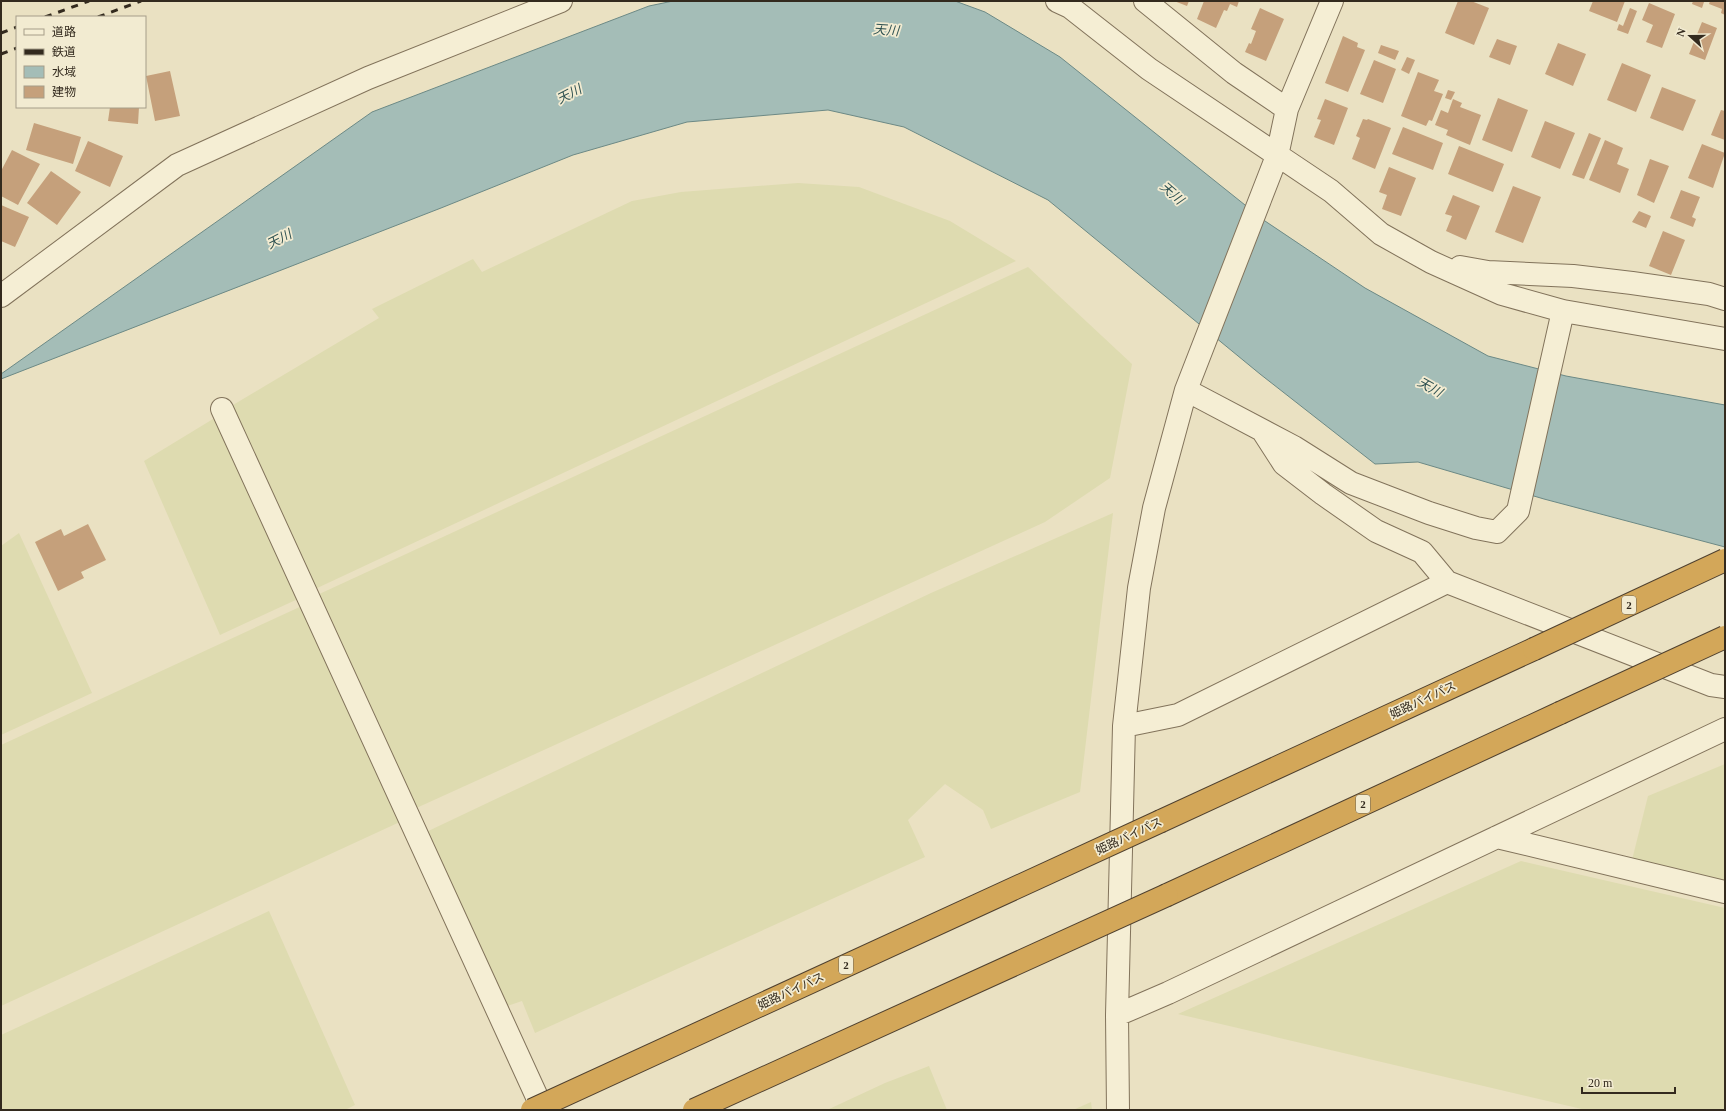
<svg xmlns="http://www.w3.org/2000/svg" width="1726" height="1111" font-family="'Times New Roman','Noto Sans JP',serif">
<style>
.farmland{fill:#dedbb0}
.water{fill:#a4bdb7;stroke:#6c8985}
.building{fill:#c5a07b}
.lines{fill:none;stroke-linecap:round;stroke-linejoin:round}
.minor-casing{stroke:#82735b;stroke-width:24}
.highway-casing{stroke:#50412f;stroke-width:24}
.minor{stroke:#f5eed4;stroke-width:22}
.highway{stroke:#d3a759;stroke-width:22}
.rail{stroke:#332a1e;stroke-width:3;stroke-dasharray:7 7;stroke-linecap:butt}
.highway-bridge-casing{stroke:#50412f;stroke-width:24;stroke-linecap:butt}
.highway-bridge{stroke:#d3a759;stroke-width:22}
.labels{text-anchor:middle;dominant-baseline:central;stroke-width:3.5;stroke-linejoin:round;paint-order:stroke}
.shield{fill:#f2ebd1;stroke:#6c6454;stroke-width:1}
.shield-label{font-size:11px;font-weight:bold;fill:#332a1e}
.street-label{font-size:12px;fill:#332a1e;stroke:#f2ebd1}
.water-label{font-size:13px;font-style:italic;fill:#2e5151;stroke:#f2ebd1}
</style>
<rect width="100%" height="100%" fill="#eae1c2"/>
<path class="farmland" d="M798,183L859,187L950,221L1016,261L313,590L234,422L233,405L379,318L372,309L473,259L482,272L632,201L681,192Z
M1028,267L1132,364L1110,478L1045,522L412,810L315,596Z
M213,419L220,423L300,598L220,635L144,461Z
M1113,513L1080,792L991,829L983,810L945,784L908,820L925,857L535,1033L522,1001L501,1008L422,834L931,593Z
M19,533L92,693L1,735V546Z
M304,605L402,821L1,1006V745Z
M1725,764V881L1632,860L1648,796Z
M1521,861L1725,908V1110H1586L1178,1014Z
M269,911L355,1105L345,1110H1V1035Z
M929,1066L947,1110H827L885,1083Z
M1091,1102L1092,1110H1073Z"/>
<path class="water" d="M673,1H955L985,12L1060,57L1265,221L1365,288L1488,356L1566,376L1725,405V547L1544,499L1418,462L1375,464L1260,374L1048,200L904,127L828,110L687,122L573,155L441,208L1,379V374L372,112L649,6Z"/>
<path class="building" d="M1174,1H1189L1187,6Z
M1204,1H1239L1237,7L1230,4L1227,11L1224,10L1216,28L1197,19Z
M1458,1H1471L1489,8L1474,45L1445,33Z
M1593,1H1625L1617,22L1589,11Z
M1693,1L1704,2L1702,8L1692,4Z
M1710,1H1725V15L1721,13L1722,9L1709,4Z
M1649,3L1675,14L1662,48L1646,42L1653,25L1642,20Z
M1260,8L1284,19L1266,61L1245,52L1249,43L1251,44L1256,31L1251,29Z
M1630,8L1637,11L1628,34L1617,30L1619,24L1623,26Z
M1702,22L1717,28L1705,60L1689,54Z
M1343,36L1358,43L1357,47L1365,50L1348,92L1325,83Z
M1497,39L1517,46L1510,65L1489,57Z
M1558,43L1586,54L1573,86L1545,74Z
M1381,45L1399,51L1395,60L1378,53Z
M1407,57L1415,60L1409,74L1401,70Z
M1374,60L1396,69L1383,103L1360,94Z
M1622,63L1651,75L1636,112L1607,100Z
M170,71L180,116L155,121L146,76Z
M1418,72L1439,80L1434,91L1443,94L1432,121L1429,120L1426,126L1401,116Z
M1662,87L1696,100L1683,131L1650,118Z
M1448,90L1455,92L1451,100L1445,98Z
M1498,98L1528,110L1512,152L1482,140Z
M1325,99L1348,108L1334,145L1314,137L1321,120L1317,119Z
M1453,99L1462,103L1460,107L1481,115L1470,145L1446,135L1448,130L1435,125L1441,110L1448,113Z
M110,107H139L138,124L108,121Z
M1721,110L1725,111V140L1711,135Z
M1363,119L1367,120L1368,119L1391,128L1375,169L1352,159L1360,138L1356,136Z
M1545,121L1575,133L1560,169L1531,157Z
M34,123L81,137L73,164L26,150Z
M1403,127L1443,143L1433,170L1392,154Z
M1589,133L1601,138L1584,179L1572,175Z
M1605,140L1623,148L1617,164L1629,169L1620,193L1589,180Z
M88,141L123,156L110,187L75,171Z
M1702,144L1725,153L1713,188L1688,178Z
M1459,146L1504,164L1493,192L1448,174Z
M12,150L40,164L18,205L1,196V171Z
M1650,159L1669,166L1654,203L1637,195Z
M1389,167L1416,178L1401,216L1382,209L1387,195L1379,192Z
M51,171L81,192L57,225L27,203Z
M1513,186L1541,197L1523,243L1495,232Z
M1681,190L1700,197L1692,217L1696,219L1693,227L1670,218Z
M1453,195L1480,206L1466,240L1446,231L1452,216L1445,214Z
M1,205L29,217L15,247L1,241Z
M1639,211L1651,216L1646,228L1632,222Z
M1663,231L1685,240L1671,275L1649,266Z
M88,524L106,560L81,572L84,578L58,591L35,542L61,529L64,536Z"/>
<g class="lines">
<g class="minor-casing">
<path id="minor" d="M1057,1L1070,7L1149,69L1331,191L1381,234L1431,262L1502,294L1563,311L1725,339
M1145,1L1234,73L1287,109
M1460,267L1488,272L1573,276L1632,283L1709,294L1725,299
M1,296L177,165L368,78L561,1
M1186,390L1294,447L1351,483L1429,513L1476,528L1497,532L1518,511L1563,311
M222,409L543,1110
M1264,433L1284,464L1323,494L1376,531L1422,552L1447,582
M1124,726L1178,715L1447,582L1711,685L1725,687
M1497,837L1725,892
M1117,1015L1168,993L1725,729
M1118,1110L1117,1015L1124,726L1139,588L1154,508L1186,390L1277,156L1287,109L1332,1"/>
</g>
<g class="highway-casing">
<path id="highway" d="M1161,821L1534,649
M1167,895L1560,713"/>
</g>
<use href="#minor" class="minor"/>
<use href="#highway" class="highway"/>
<path class="rail" d="M45,17L89,1
M98,17L141,1
M1,33L17,27
M1,54L17,48"/>
<g class="highway-bridge-casing">
<path id="highway-bridge" d="M1534,649L1725,560
M1560,713L1725,637
M532,1110L1161,821
M694,1110L1167,895"/>
</g>
<use href="#highway-bridge" class="highway-bridge"/>
</g>
<g class="labels">
<g class="shield">
<rect x="1622" y="596" width="14" height="18" rx="3"/>
<rect x="1356" y="795" width="14" height="18" rx="3"/>
<rect x="839" y="956" width="14" height="18" rx="3"/>
</g>
<g class="shield-label">
<text x="1629" y="605">2</text>
<text x="1363" y="804">2</text>
<text x="846" y="965">2</text>
</g>
<g class="street-label">
<text transform="translate(1423 700) rotate(-25)">姫路バイパス</text>
<text transform="translate(1129 836) rotate(-25)">姫路バイパス</text>
<text transform="translate(791 991) rotate(-25)">姫路バイパス</text>
</g>
<g class="water-label">
<text transform="translate(886 30) rotate(4)">天川</text>
<text transform="translate(569 94) rotate(-27)">天川</text>
<text transform="translate(1172 193) rotate(41)">天川</text>
<text transform="translate(279 239) rotate(-27)">天川</text>
<text transform="translate(1430 387) rotate(29)">天川</text>
</g>
</g>
<rect width="1726" height="1111" fill="none" stroke="#332a1e" stroke-width="4"/>
<rect x="16" y="16" width="130" height="92" fill="#f2ebd1" stroke="#a69e89"/>
<rect x="24" y="29" width="20" height="6" fill="#f5eed4" stroke="#a69e89"/>
<text x="52" y="36" font-size="12" fill="#332a1e">道路</text>
<rect x="24" y="49" width="20" height="6" fill="#332a1e" stroke="#a69e89"/>
<text x="52" y="56" font-size="12" fill="#332a1e">鉄道</text>
<rect x="24" y="66" width="20" height="12" fill="#a4bdb7" stroke="#a69e89"/>
<text x="52" y="76" font-size="12" fill="#332a1e">水域</text>
<rect x="24" y="86" width="20" height="12" fill="#c5a07b" stroke="#a69e89"/>
<text x="52" y="96" font-size="12" fill="#332a1e">建物</text>
<g transform="translate(1690 36) rotate(291)" stroke="#f2ebd1" stroke-width="3" paint-order="stroke">
<path d="M0-3L7 15L0 10L-7 15Z" fill="#332a1e"/>
<text y="-6" font-size="11" font-weight="bold" text-anchor="middle" fill="#332a1e">N</text>
</g>
<path d="M1582 1087v6h93v-6" fill="none" stroke="#332a1e" stroke-width="2"/>
<text x="1588" y="1087" font-size="12" fill="#332a1e" stroke="#f2ebd1" stroke-width="3" paint-order="stroke">20 m</text>
</svg>
